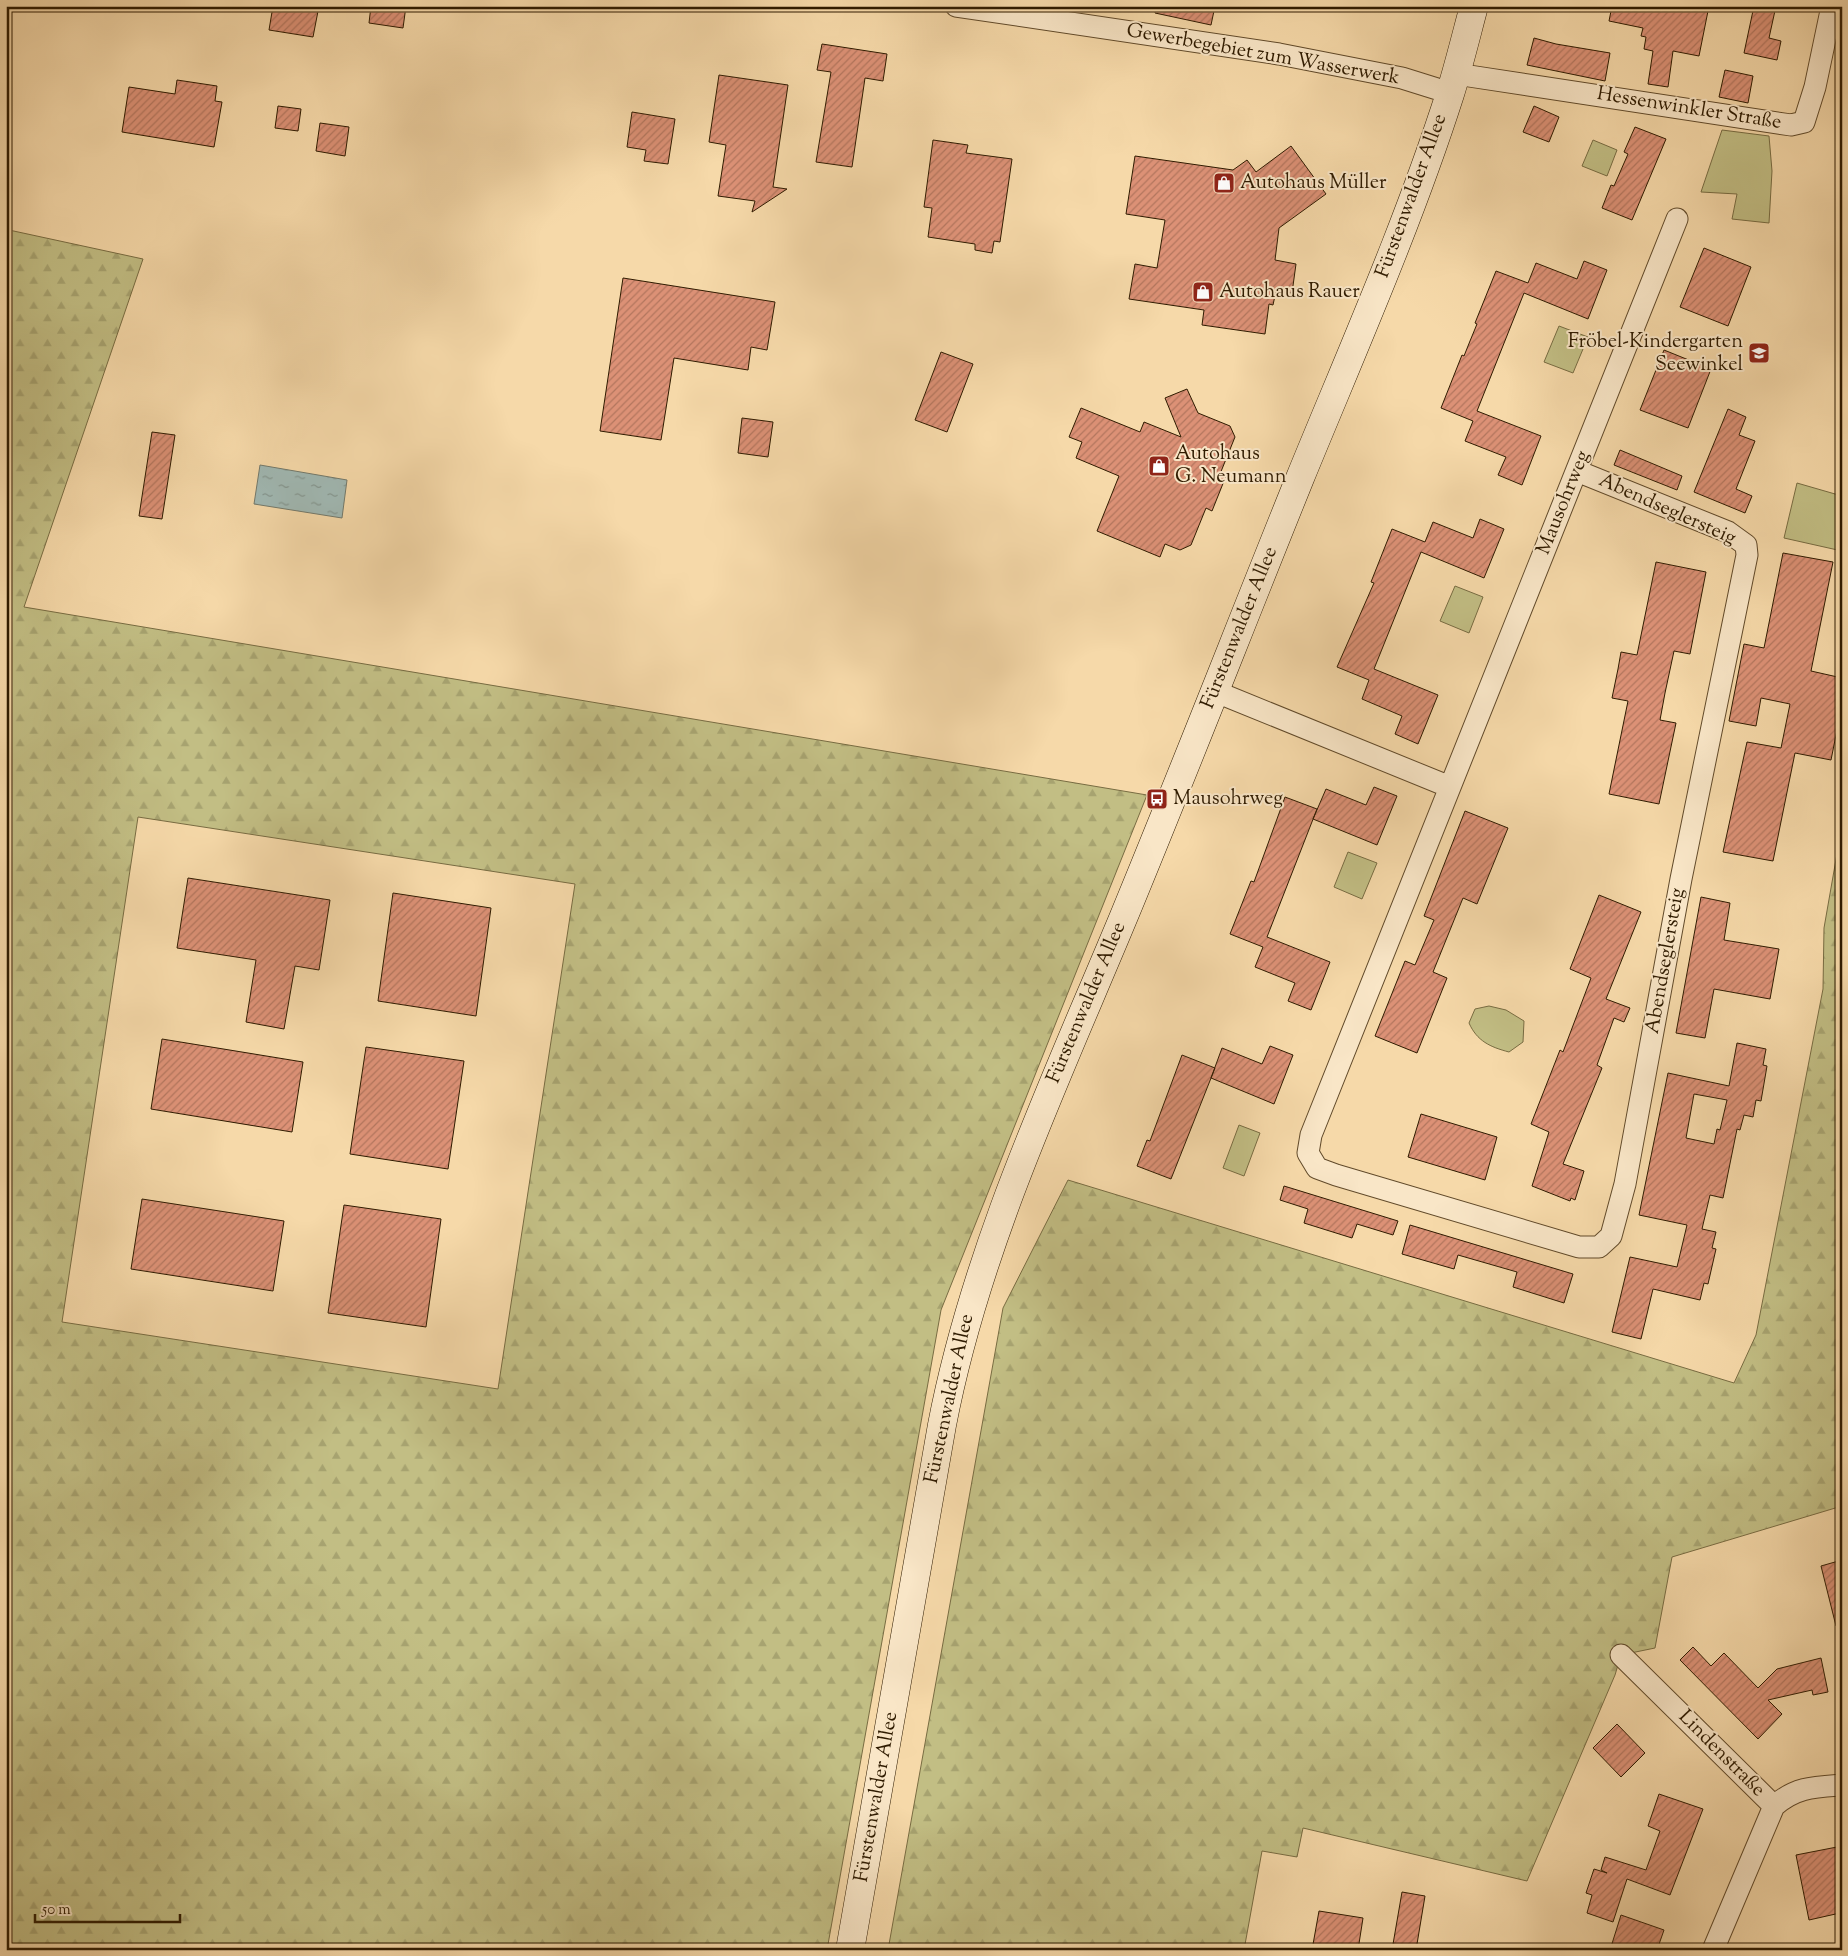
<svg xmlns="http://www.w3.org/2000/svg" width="1848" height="1956" font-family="'Sorts Mill Goudy',serif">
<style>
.forest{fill:url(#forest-firs);stroke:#786c42;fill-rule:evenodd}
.green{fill:#c2be84;stroke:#786c42}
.water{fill:url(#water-ripples);stroke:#73796b}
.building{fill:url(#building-hatch);stroke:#2f1b00;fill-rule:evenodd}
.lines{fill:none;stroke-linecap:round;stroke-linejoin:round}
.minor-casing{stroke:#614a2a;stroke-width:23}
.secondary-casing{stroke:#2f1b00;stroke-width:29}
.minor{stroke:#f9e6c7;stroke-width:21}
.secondary{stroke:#f9e6c7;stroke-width:28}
.rail-casing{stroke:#2f1b00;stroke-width:5.5}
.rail{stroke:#f9e6c7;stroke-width:4;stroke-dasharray:11;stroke-linecap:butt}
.labels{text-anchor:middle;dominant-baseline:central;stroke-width:4;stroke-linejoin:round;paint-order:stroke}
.street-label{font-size:20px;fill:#2f1b00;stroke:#f9e6c7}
.poi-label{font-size:20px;fill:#2f1b00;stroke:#f9e6c7;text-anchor:start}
</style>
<defs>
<pattern id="forest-firs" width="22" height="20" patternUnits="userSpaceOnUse" patternTransform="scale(1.25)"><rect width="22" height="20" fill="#c2be84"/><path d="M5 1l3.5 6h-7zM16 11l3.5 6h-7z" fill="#a7a370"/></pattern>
<pattern id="water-ripples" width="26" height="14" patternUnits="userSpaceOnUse" patternTransform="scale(1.25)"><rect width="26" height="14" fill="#a0b8b3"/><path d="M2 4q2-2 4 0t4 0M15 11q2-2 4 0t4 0" fill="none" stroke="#83958f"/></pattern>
<pattern id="building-hatch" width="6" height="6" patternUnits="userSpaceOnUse" patternTransform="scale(1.25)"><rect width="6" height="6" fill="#dc9176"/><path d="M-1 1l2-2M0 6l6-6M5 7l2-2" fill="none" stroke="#b3765e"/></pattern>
</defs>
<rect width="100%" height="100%" fill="#f6d9a9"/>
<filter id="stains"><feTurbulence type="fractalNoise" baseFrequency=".004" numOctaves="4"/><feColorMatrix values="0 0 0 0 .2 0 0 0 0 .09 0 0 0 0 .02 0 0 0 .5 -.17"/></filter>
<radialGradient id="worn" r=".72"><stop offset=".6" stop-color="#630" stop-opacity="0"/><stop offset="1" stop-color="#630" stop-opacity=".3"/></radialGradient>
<path class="forest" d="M9,230L143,259L24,607L1147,795L941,1310L827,1950H6V243ZM138,817L575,884L498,1389L62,1322Z
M1842,825V1506L1672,1557L1655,1648L1621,1655L1615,1675L1527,1881L1303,1828L1297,1857L1262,1851L1244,1950H888L1003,1308L1068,1180L1734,1383L1756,1335L1823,989L1824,928Z"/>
<path class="green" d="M1722,130L1769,136L1772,171L1769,223L1732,219L1737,194L1701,192Z
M1593,140L1617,150L1607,176L1582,166Z
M1559,326L1588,337L1573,373L1544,362Z
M1797,483L1842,496V551L1784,538Z
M1455,586L1483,597L1469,633L1440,621Z
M1348,852L1377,863L1362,899L1334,887Z
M1489,1006L1506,1010L1524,1021L1523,1042L1509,1052C1490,1047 1477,1041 1469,1023L1475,1009Z
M1239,1125L1260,1133L1244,1176L1223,1168Z"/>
<path class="water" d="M260,465L347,480L342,518L254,504Z"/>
<path class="building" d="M273,6H319L313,37L269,30Z
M371,6H406L403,28L369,23Z
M1156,6H1215L1211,25L1155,13Z
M1612,6H1655L1679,11V6H1709L1699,56L1673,51L1668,87L1648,84L1653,51L1644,49L1646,37L1641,36L1643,28L1609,21Z
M1754,6H1776L1769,38L1781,41L1777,60L1744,53Z
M1534,38L1556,44L1610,53L1605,81L1527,65Z
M822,44L887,54L883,81L865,78L852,167L816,162L831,72L817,70Z
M1725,70L1753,76L1748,103L1719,97Z
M719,75L788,85L773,187L787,189L752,212L755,201L718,196L726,145L709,142Z
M177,80L217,86L215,101L222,102L214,147L122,132L129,87L175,94Z
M278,106L301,109L298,131L275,128Z
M1534,106L1559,117L1549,142L1523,132Z
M632,112L675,119L668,164L644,161L646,150L627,147Z
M320,123L349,127L345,156L316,151Z
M1635,127L1666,139L1632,220L1602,208L1611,185L1614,186L1628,154L1624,152Z
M933,140L968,145L966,153L1012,159L1000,242L994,241L992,253L975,250V244L928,237L932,208L924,207Z
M1291,146L1326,194L1279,228L1275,260L1296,264L1292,293L1276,291L1273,305L1269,304L1265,334L1202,325L1204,310L1129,299L1135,264L1157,268L1165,220L1126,214L1135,156L1233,170L1247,160L1256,172Z
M1704,248L1751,267L1728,326L1680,307Z
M1584,261L1607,270L1588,319L1524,293L1477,411L1541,436L1522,485L1498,475L1506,457L1465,441L1473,421L1441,408L1462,355L1464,356L1470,341L1477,324L1475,323L1496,271L1528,283L1536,263L1577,279Z
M623,278L775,302L767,350L751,347L748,370L674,358L661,440L600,431Z
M1664,350L1711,369L1688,428L1640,410Z
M941,352L973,364L947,432L915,420Z
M1187,389L1198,413L1230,426L1235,437L1220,474L1226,476L1212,511L1206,508L1191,545L1180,550L1165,544L1160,557L1097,531L1119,476L1076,458L1082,442L1069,437L1081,408L1140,432L1144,422L1181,437L1165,398Z
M1728,409L1746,417L1739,435L1755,441L1736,489L1752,496L1745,513L1694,492Z
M742,418L773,422L768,457L738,453Z
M152,432L175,435L162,519L139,516Z
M1620,450L1682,476L1677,490L1614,465Z
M1480,519L1504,529L1484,578L1421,552L1374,669L1438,695L1418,744L1395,734L1402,716L1362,699L1369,680L1337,667L1374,583L1371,582L1392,529L1425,542L1433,522L1473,538Z
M1783,553L1833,562L1811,671L1842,678V705L1831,760L1795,753L1773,861L1723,852L1747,742L1781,748L1790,704L1761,698L1756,726L1729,721L1744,644L1764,648Z
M1656,562L1706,572L1690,654L1674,651L1665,693L1660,720L1676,723L1659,804L1609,794L1628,701L1612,698L1618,669L1621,652L1637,655Z
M1374,787L1397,796L1377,845L1313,819L1326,789L1366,805Z
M1285,797L1317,809L1267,937L1330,962L1311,1010L1288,1001L1295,983L1255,967L1263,947L1230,934L1251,881L1254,882Z
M1465,811L1508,828L1477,904L1463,898L1433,972L1447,978L1417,1053L1375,1036L1405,961L1415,965L1434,920L1424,916Z
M188,878L330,900L319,970L295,966L284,1029L246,1022L256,960L177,948Z
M393,893L491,908L476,1016L378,1001Z
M1599,895L1641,912L1606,999L1630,1008L1624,1022L1614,1018L1597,1065L1602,1068L1563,1164L1584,1171L1575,1200L1571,1198L1570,1201L1532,1186L1549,1132L1531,1124L1560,1050L1563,1052L1591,978L1570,969Z
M1701,897L1730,903L1724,940L1779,949L1770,999L1714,989L1705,1038L1676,1033Z
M162,1039L303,1062L292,1132L151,1109Z
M1737,1043L1766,1049L1763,1065L1767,1066L1761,1101L1756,1100L1753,1117L1744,1115L1740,1130L1737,1129L1723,1198L1710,1195L1702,1229L1716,1232L1712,1248L1716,1249L1708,1284L1704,1283L1700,1300L1653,1289L1641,1339L1612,1332L1630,1257L1677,1267L1687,1225L1639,1215L1668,1073L1729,1086ZM1694,1094L1727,1100L1720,1130L1717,1129L1714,1144L1686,1138Z
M1270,1046L1293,1055L1274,1104L1211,1078L1222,1048L1262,1064Z
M366,1047L464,1061L448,1169L350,1154Z
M1182,1055L1215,1068L1171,1179L1137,1166L1147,1140L1150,1141Z
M1421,1114L1497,1137L1485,1180L1408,1157Z
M1284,1186L1398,1221L1393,1235L1357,1224L1352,1238L1304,1223L1308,1209L1280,1200Z
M142,1199L284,1221L273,1291L131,1269Z
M344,1205L441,1219L426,1327L328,1313Z
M1410,1225L1573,1274L1564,1303L1513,1287L1517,1272L1458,1255L1454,1269L1402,1254Z
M1842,1560V1625L1836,1626L1821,1566Z
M1693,1647L1711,1666L1724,1653L1758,1688L1777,1669L1821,1658L1828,1692L1813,1695L1812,1690L1768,1700L1782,1714L1758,1739L1680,1660Z
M1617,1724L1645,1753L1621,1777L1593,1748Z
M1659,1794L1703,1809L1670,1895L1627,1879L1613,1922L1587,1913L1592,1895L1586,1893L1594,1869L1607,1873L1601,1870L1605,1857L1646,1870L1660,1831L1648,1826Z
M1837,1847L1842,1868V1911L1840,1913L1809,1920L1796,1855Z
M1402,1892L1425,1896L1416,1950H1392Z
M1319,1911L1363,1918L1358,1950H1312Z
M1621,1915L1664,1930L1657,1950H1610Z"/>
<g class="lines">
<g class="minor-casing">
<path id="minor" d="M956,6L1279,54L1402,78L1450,93
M1456,74L1791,125L1804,122L1815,87L1832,6
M1577,471L1728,532L1746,545L1747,555L1681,879L1625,1184L1611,1236L1599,1247H1579L1336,1175L1317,1168L1308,1153L1311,1135L1677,219
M1214,691L1450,787
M1621,1655L1774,1806
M1713,1950L1774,1806C1796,1787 1814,1787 1842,1785"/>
</g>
<g class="secondary-casing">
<path id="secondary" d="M850,1950L942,1425C976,1248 1055,1082 1124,916C1184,771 1241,624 1300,478C1352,351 1408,225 1450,94C1459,65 1466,36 1474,6"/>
</g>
<use href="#minor" class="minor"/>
<use href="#secondary" class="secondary"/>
<g class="rail-casing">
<path id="rail" d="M6,26L11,6"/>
</g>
<use href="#rail" class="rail"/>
</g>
<defs>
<g id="shop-square" transform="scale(1.125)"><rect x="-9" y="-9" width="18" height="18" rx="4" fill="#8f2418" stroke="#f9e6c7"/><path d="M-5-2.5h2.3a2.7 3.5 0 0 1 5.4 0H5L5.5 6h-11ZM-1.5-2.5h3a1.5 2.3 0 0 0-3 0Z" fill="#fff"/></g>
<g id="school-square" transform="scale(1.125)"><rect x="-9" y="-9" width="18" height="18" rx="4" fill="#8f2418" stroke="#f9e6c7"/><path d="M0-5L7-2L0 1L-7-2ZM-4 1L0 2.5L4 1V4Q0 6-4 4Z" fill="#fff"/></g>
<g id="bus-square" transform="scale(1.125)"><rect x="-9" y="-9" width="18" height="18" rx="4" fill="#8f2418" stroke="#f9e6c7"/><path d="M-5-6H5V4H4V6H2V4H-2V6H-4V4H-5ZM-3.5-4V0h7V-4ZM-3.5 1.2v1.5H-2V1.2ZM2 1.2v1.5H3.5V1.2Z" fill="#fff"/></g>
</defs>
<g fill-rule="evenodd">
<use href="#shop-square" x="1224" y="183"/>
<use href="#shop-square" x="1203" y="292"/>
<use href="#school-square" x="1759" y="353"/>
<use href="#shop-square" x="1159" y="466"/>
<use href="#bus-square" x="1157" y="799"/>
</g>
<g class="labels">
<g class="street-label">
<text transform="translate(1263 55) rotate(10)">Gewerbegebiet zum Wasserwerk</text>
<text transform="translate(1689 109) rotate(9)">Hessenwinkler Straße</text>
<text transform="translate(1412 196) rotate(-70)">Fürstenwalder Allee</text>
<text transform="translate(1564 503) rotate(-68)">Mausohrweg</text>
<text transform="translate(1667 510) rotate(24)">Abendseglersteig</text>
<text transform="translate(1240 628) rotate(-68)">Fürstenwalder Allee</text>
<text transform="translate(1666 961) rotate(-80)">Abendseglersteig</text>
<text transform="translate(1087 1003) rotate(-67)">Fürstenwalder Allee</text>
<text transform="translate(950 1399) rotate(-78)">Fürstenwalder Allee</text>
<text transform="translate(1721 1754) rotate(45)">Lindenstraße</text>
<text transform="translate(877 1797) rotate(-80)">Fürstenwalder Allee</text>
</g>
<g class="poi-label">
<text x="1240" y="183">Autohaus Müller</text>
<text x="1219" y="292">Autohaus Rauer</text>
<text x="1743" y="342" text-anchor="end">Fröbel-Kindergarten<tspan x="1743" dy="23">Seewinkel</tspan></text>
<text x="1175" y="454">Autohaus<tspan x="1175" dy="23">G. Neumann</tspan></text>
<text x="1173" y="799">Mausohrweg</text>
</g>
</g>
<rect width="1848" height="1956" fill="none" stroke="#f6d9a9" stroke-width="25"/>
<rect x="8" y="8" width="1833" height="1941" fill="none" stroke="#2f1b00" stroke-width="2.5"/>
<rect x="12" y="12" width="1823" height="1931" fill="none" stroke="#2f1b00"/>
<path d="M35 1914v8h145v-8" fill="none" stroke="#2f1b00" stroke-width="2.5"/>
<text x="42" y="1914" font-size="15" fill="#2f1b00" stroke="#f9e6c7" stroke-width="4" paint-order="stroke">50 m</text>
<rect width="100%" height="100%" filter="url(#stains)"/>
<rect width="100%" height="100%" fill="url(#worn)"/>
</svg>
